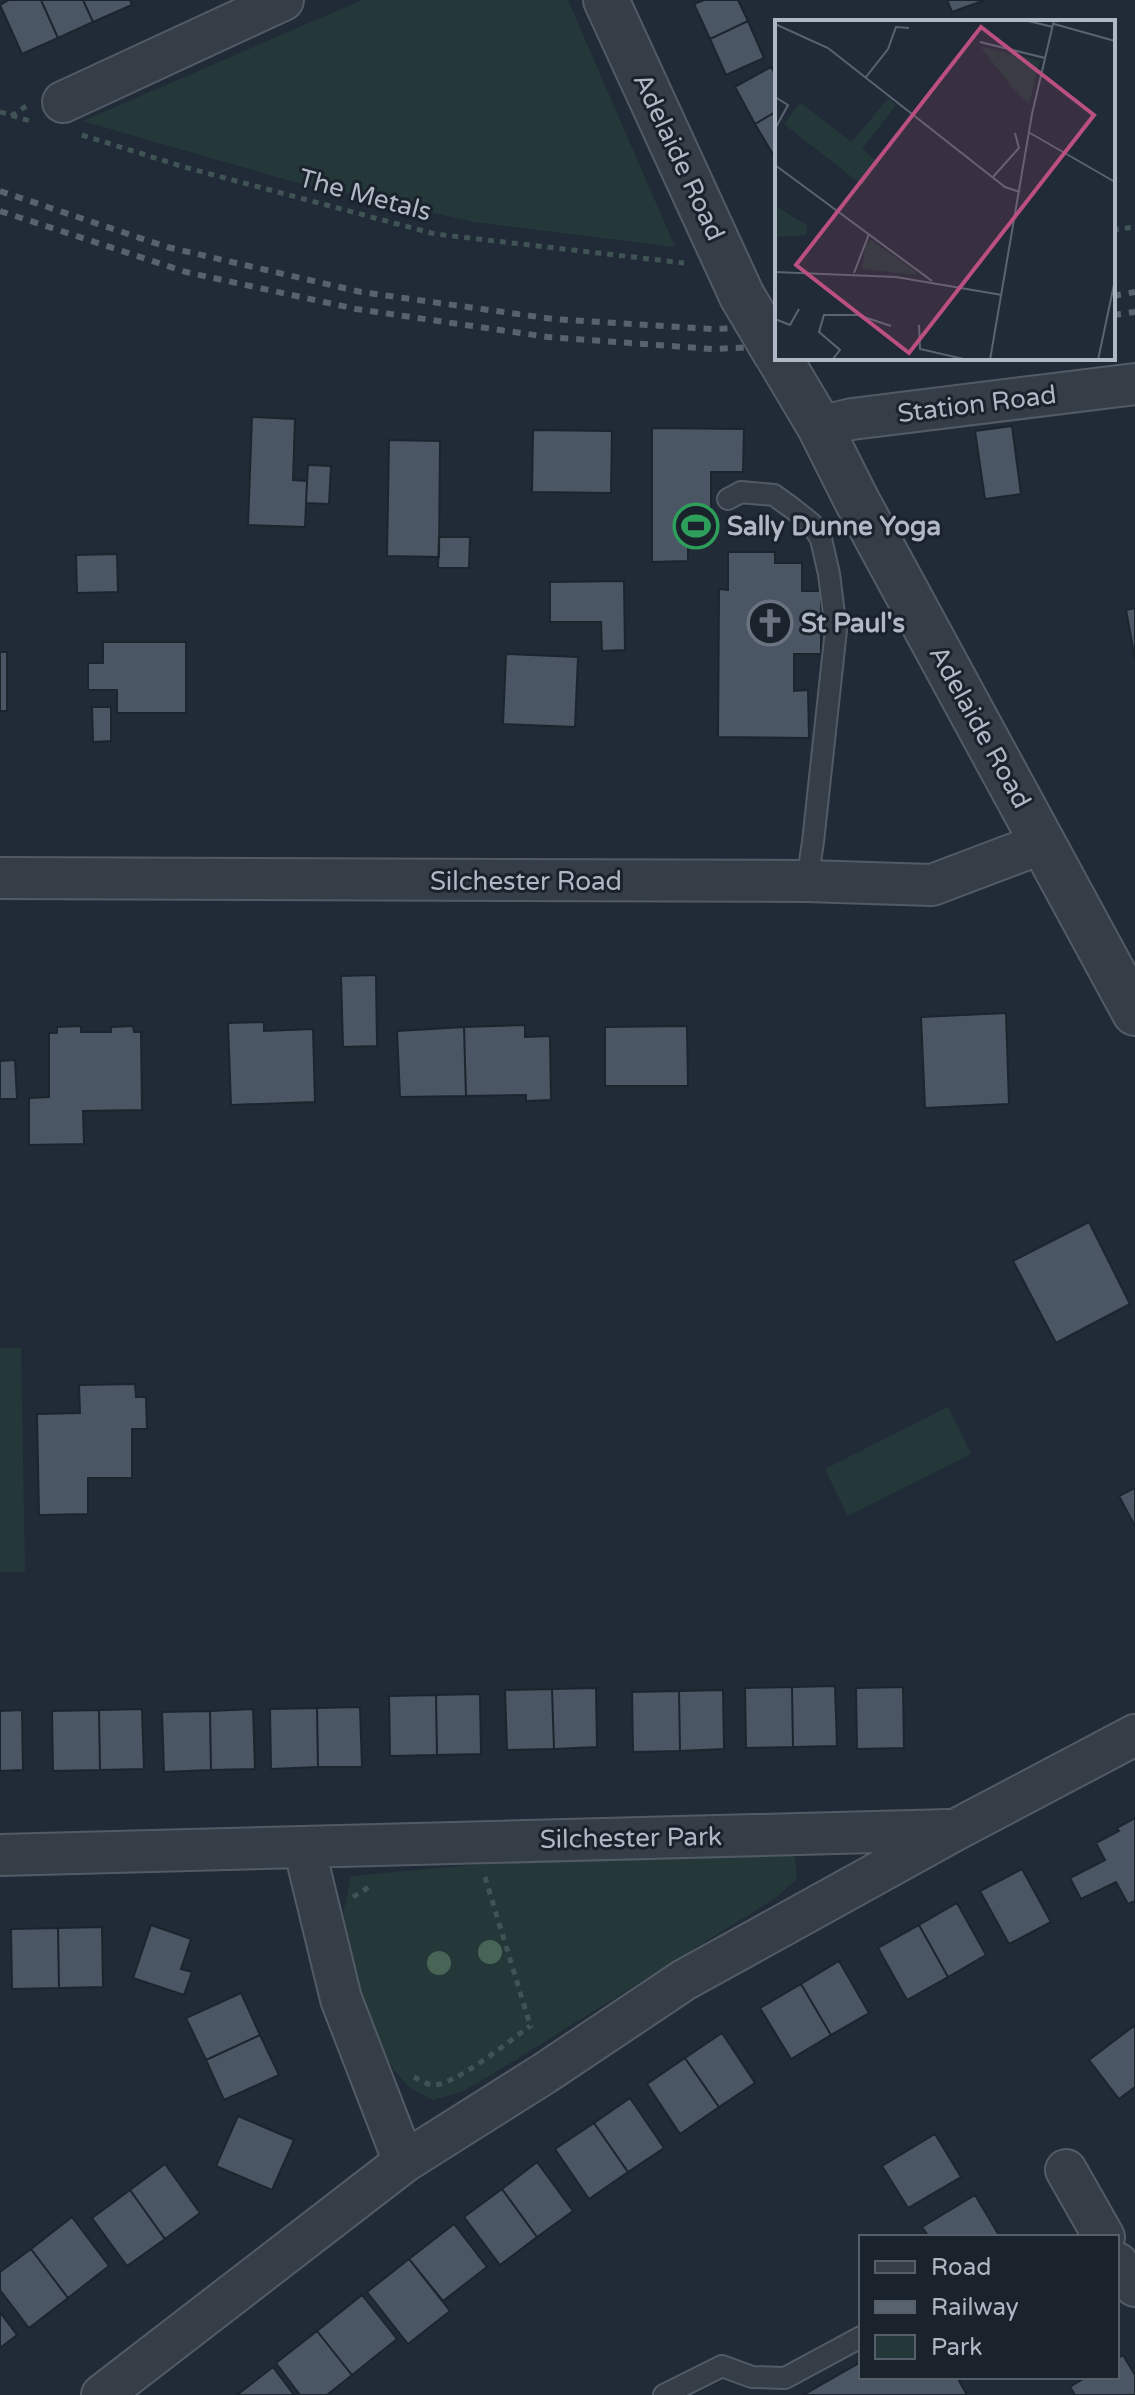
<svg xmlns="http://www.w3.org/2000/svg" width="1135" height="2395" font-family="'Varela Round',sans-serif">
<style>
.green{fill:#243839}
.building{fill:#4a5663;stroke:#1c242e;stroke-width:2}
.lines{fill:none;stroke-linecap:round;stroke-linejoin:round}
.service-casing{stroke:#525b65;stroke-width:24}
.minor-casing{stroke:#525b65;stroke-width:44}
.tertiary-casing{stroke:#525b65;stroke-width:48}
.path{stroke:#415455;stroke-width:5;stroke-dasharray:6 6;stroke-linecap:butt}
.service{stroke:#353d47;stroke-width:20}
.minor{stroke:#353d47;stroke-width:40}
.tertiary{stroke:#353d47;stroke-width:44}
.rail{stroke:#57626e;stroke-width:6;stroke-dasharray:8 8;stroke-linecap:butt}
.tertiary-bridge-casing{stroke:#525b65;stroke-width:48;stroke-linecap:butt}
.tertiary-bridge{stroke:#353d47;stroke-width:44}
.tree{fill:#486456}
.labels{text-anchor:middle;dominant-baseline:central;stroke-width:6;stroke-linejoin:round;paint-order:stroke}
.street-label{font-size:26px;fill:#afb8c4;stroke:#1a222c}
.poi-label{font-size:26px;font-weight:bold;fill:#afb8c4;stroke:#1a222c;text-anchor:start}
.inset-road{fill:none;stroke:#5a636f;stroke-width:2}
.view{fill:#bb5080;fill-opacity:0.15;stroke:#bb5080;stroke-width:4}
.inset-edge{fill:none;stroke:#afb8c4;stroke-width:4}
</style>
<rect width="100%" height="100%" fill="#212b37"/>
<path class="green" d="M362,0H568L675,247L474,222L294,182L83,121Z
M0,1348H21L25,1572H0Z
M948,1407L971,1454L848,1516L825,1469Z
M794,1849L797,1879L774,1899L491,2075L463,2091L433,2100L410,2088L394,2070L353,1992L339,1935L351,1876L572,1856Z"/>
<path class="building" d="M9,0H41L58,38L22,54L0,5Z
M41,0H83L93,22L58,38Z
M83,0H130L132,5L93,22Z
M704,0H738L748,21L710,39L694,4Z
M947,0H985L952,12Z
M748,21L764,58L726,75L710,39Z
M771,67L777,77V111L755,124L735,87Z
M777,111V155L774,156L755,124Z
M252,417L295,419L293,480L307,481L305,527L248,525Z
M1012,426L1021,494L985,499L975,431Z
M652,428L744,429L743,472H711V538H688V561L652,562Z
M533,430L612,431L611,493L532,492Z
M389,440L440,441L439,557L387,556Z
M308,465L331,466L329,504L306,503Z
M439,537H470L469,568H438Z
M728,552H775V563H802V591H821V654H794V691L808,690L809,738L718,737L719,589L728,590Z
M117,554L118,592L77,593L76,555Z
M624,581L625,650L602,651L601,622H550V582Z
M1135,608V659L1126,610Z
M103,642H186V713H117V690H88V663H103Z
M0,652H7V711H0Z
M506,654L578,657L575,727L503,724Z
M92,707H111V741L93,742Z
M376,975L377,1046L343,1047L341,976Z
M1006,1013L1009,1104L925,1108L921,1017Z
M264,1022V1031L313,1029L315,1102L231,1105L228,1023Z
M525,1025V1037L550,1036L551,1100L526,1101V1095L466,1096L464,1027Z
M81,1026V1032H111V1027L133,1026L134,1032H141L142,1110L83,1111L84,1144L29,1145V1098L49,1097V1033H57V1027Z
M687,1026L688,1086H605V1027Z
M464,1027L466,1096L400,1097L397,1031Z
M15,1060L17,1099H0V1061Z
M1089,1222L1130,1304L1056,1343L1013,1261Z
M135,1384L136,1397H146L147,1429H132V1478H88V1514L39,1515L37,1414L80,1413L79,1385Z
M1135,1488V1526L1119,1496Z
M835,1686L837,1746L793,1747L792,1687Z
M792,1687L793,1747L746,1748L745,1688Z
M903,1687L904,1748L857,1749L856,1688Z
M596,1688L597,1747L554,1749L552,1689Z
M552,1689L554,1749L507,1750L505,1690Z
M723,1690L724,1749L680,1751L679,1691Z
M679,1691L680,1751L633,1752L632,1692Z
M480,1694L481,1754L437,1755L436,1695Z
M436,1695L437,1755L390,1756L389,1696Z
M360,1707L362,1767H318L317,1708Z
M317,1708L318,1767L271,1769L270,1709Z
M142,1709L144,1769L100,1770L99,1710Z
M253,1709L255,1769L211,1770L210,1711Z
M22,1710L23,1770L0,1771V1711Z
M99,1710L100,1770L53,1771L52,1711Z
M210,1711L211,1770L164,1772L162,1712Z
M1135,1818V1901L1128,1904L1116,1882L1081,1899L1070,1878L1105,1860L1096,1843L1119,1831L1117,1828Z
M1022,1869L1051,1922L1009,1944L980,1891Z
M957,1903L986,1955L948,1977L919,1925Z
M151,1925L191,1939L181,1969L192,1972L184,1995L133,1978Z
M919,1925L948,1977L907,2000L878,1948Z
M102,1927L103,1987L59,1988L58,1928Z
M58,1928L59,1988L12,1989L11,1929Z
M839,1961L869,2013L831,2035L801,1984Z
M801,1984L831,2035L791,2059L760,2008Z
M241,1993L260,2035L206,2060L186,2018Z
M1135,2025V2087L1119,2099L1089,2060Z
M722,2033L755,2083L719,2107L685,2058Z
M260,2035L279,2075L224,2100L206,2060Z
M685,2058L719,2107L680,2134L647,2084Z
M630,2098L664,2148L628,2172L594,2123Z
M238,2116L294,2140L272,2190L216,2166Z
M594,2123L628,2172L589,2199L555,2149Z
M935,2134L961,2177L908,2208L882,2166Z
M537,2162L573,2211L537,2237L502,2189Z
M165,2164L200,2213L165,2239L130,2190Z
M502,2189L537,2237L500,2265L464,2217Z
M130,2190L165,2239L127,2266L92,2218Z
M975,2195L1000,2237H929L922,2227Z
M72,2217L109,2266L68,2298L31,2249Z
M454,2224L487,2267L443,2301L409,2259Z
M31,2249L68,2298L29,2328L0,2290V2272Z
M409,2259L450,2311L408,2344L367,2292Z
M362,2295L397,2339L352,2375L317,2331Z
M0,2312L17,2335L0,2348Z
M317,2331L352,2375L327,2395H300L276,2363Z
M1123,2355L1135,2375V2395H1075L1070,2387L1086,2377H1117V2359Z
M861,2362V2377H957L967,2395H803Z
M273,2367L294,2395H237Z"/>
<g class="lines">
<g class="service-casing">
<path id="service" d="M728,499L741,492L774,495L792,508L812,524L821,539L829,574L836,630L813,842L807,881
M664,2395L722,2366L752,2377L785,2378L861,2337"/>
</g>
<g class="minor-casing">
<path id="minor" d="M63,102L283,0
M820,427L852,419L1135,384
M0,878L807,881L932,885L1043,843
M304,1847L341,1999L404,2162
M0,1855L949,1830
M1066,2170L1104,2237
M1117,2263L1123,2276L1135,2286
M102,2395L404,2162L545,2073L684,1980L957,1829L1135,1735"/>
</g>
<g class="tertiary-casing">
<path id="tertiary" d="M606,0L742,296
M779,358L820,427L857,501L1135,1013"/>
</g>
<path class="path" d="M0,112L30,121
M11,116L28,105
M82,135L184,167L435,234L684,263
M1113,230L1135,227
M485,1877L531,2028
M353,1897L372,1885
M414,2077C419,2080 426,2084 432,2085C453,2087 511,2040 530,2026"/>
<use href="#service" class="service"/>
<use href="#minor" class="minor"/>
<use href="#tertiary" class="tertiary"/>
<path class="rail" d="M0,191L167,247L361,292L553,319L712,329L777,327
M0,211L186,272L356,309L548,337L712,349L777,346
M1113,296L1135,292
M1113,315L1135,312"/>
<g class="tertiary-bridge-casing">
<path id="tertiary-bridge" d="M742,296L777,355"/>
</g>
<use href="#tertiary-bridge" class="tertiary-bridge"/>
</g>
<g class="tree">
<circle cx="490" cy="1952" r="12"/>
<circle cx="439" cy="1963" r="12"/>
</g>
<defs>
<g id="stadium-ring" transform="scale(2.3)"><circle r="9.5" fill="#1a222c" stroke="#2e9e5b" stroke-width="1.5"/><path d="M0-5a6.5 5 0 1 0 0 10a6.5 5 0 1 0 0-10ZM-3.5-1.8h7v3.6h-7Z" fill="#2e9e5b"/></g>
<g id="church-ring" transform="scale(2.3)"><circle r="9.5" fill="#1a222c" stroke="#6b7280" stroke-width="1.5"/><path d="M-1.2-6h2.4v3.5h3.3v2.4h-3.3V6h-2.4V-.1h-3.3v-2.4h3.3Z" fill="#6b7280"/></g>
</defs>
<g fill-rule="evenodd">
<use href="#stadium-ring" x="696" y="526"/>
<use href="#church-ring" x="770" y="623"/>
</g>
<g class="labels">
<g class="street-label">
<text transform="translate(679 157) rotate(65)">Adelaide Road</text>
<text transform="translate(365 195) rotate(15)">The Metals</text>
<text transform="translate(977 404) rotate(-7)">Station Road</text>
<text transform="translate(980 727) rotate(61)">Adelaide Road</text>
<text x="526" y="881">Silchester Road</text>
<text transform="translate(631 1838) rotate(-1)">Silchester Park</text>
</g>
<g class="poi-label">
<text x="727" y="526">Sally Dunne Yoga</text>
<text x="801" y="623">St Paul's</text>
</g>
</g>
<g transform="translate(775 20)">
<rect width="340" height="340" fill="#212b37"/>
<path d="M205,26L265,41L254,84L236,66ZM113,79L121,85L87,129L104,143L87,165L9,104L25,82L76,122ZM0,185L32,206L31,215L0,217ZM96,220L142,252L140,255L87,249L90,225Z" fill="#243839"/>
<path class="inset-road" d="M249,0L278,7M0,4L53,28L230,167L245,172M279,4L340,21M205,22L270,38M91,57L113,29L121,7L134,8M0,77L13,85L0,109M255,113L340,162M0,145L157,261M218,157L244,128L240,113M0,252L121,257L227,275M79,253L94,214M0,299L15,305L24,289M144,305L145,329L193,340M57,340L65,330L44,312L49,295H83L116,306M215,340L257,94L279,0M323,340L340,260"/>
<path class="view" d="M206,7L319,95L134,333L21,245Z"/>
<rect width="340" height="340" class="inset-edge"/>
</g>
<rect x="859" y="2235" width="260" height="144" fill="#1a222c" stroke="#565e69" stroke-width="2"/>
<rect x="875" y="2261" width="40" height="12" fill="#353d47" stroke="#565e69" stroke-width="2"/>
<text x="931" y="2275" font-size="24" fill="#afb8c4">Road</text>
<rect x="875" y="2301" width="40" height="12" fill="#57626e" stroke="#565e69" stroke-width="2"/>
<text x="931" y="2315" font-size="24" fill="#afb8c4">Railway</text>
<rect x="875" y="2335" width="40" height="24" fill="#243839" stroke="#565e69" stroke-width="2"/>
<text x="931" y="2355" font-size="24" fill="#afb8c4">Park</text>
</svg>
